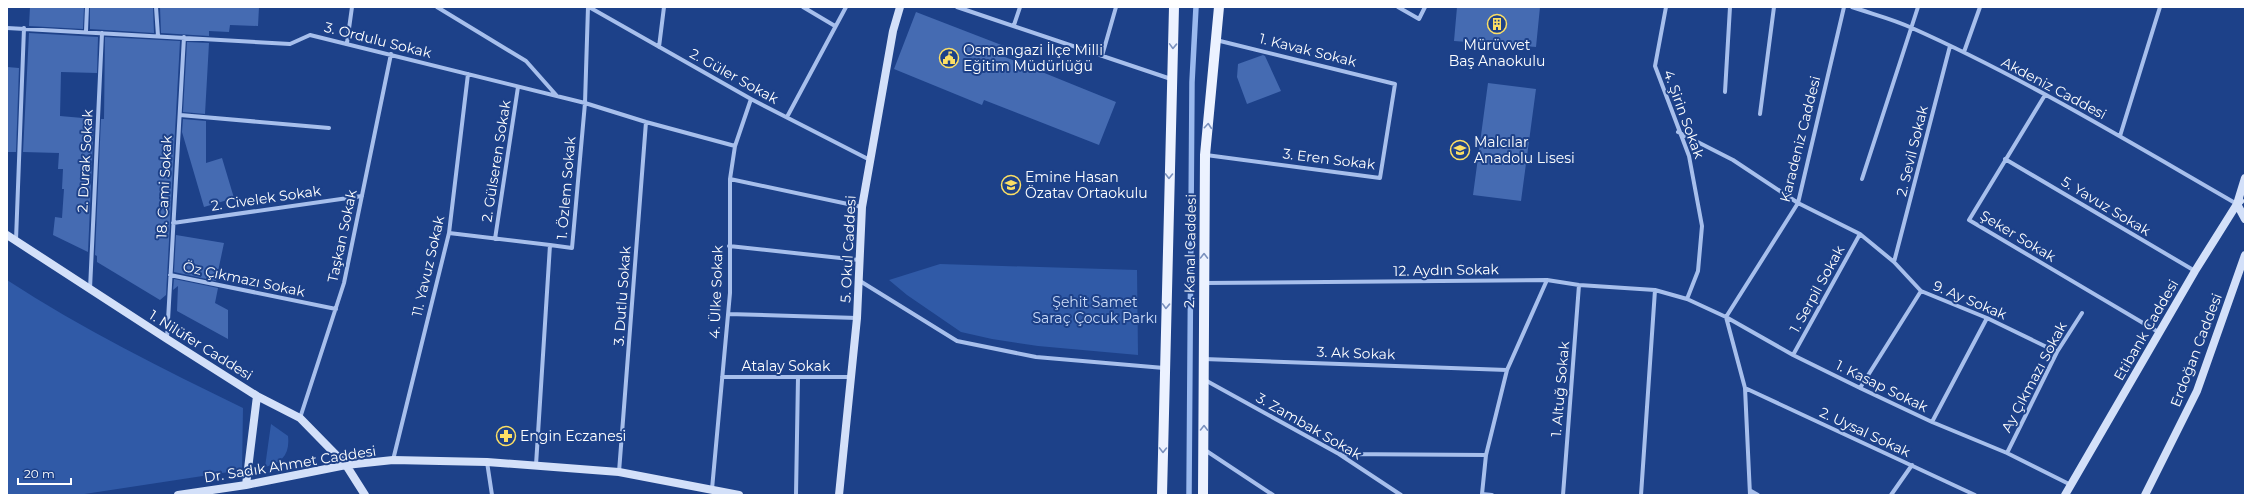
<svg xmlns="http://www.w3.org/2000/svg" width="2252" height="502" font-family="Montserrat,sans-serif">
<style>
.green{fill:#305aa7}
.lines{fill:none;stroke-linecap:round;stroke-linejoin:round}
.stream{stroke:#9ab9ee;stroke-width:5.5}
.building{fill:#456bb2}
.street{stroke:#a7bfec;stroke-width:4}
.secondary{stroke:#d3e0f9;stroke-width:8}
.primary{stroke:#ecf2ff;stroke-width:10}
.oneway{stroke:#7a91be}
.labels{text-anchor:middle;dominant-baseline:central;stroke-width:4;stroke-linejoin:round;paint-order:stroke}
.street-label{font-size:14px;fill:#fff;stroke:#1d4189}
.poi-label{font-size:14px;fill:#fff;stroke:#1d4189;text-anchor:start}
.park-label{font-size:14px;fill:#ccdcf9;stroke:#1d4189}
</style>
<rect width="100%" height="100%" fill="#1d4189"/>
<path class="green" d="M940,264L1137,270L1138,355L1038,346L992,339L961,332L907,295L889,280Z
M7,280C82,329 163,369 243,408L242,470L78,495H7Z
M271,424L288,436C290,454 282,463 265,467Z"/>
<g class="lines">
<path class="stream" d="M1189,495L1192,82L1196,7"/>
</g>
<path class="building" d="M30,7H84L83,29L29,26Z
M90,7H153L154,33L90,29Z
M160,7H259L258,26L230,25L229,32L209,31V36L161,33Z
M1457,7H1540L1536,47L1454,41Z
M916,12L1004,46L1000,55L1116,102L1099,145L984,100L982,105L894,69Z
M29,33L98,37L97,73L61,72L60,116L94,119L88,252L53,235L55,217L62,218L64,189H62L63,169H58L59,153L23,152Z
M105,37L180,41L166,295L160,300L97,262V256L95,255L101,119H104Z
M187,42L209,43L205,114L183,112Z
M1263,55L1265,56L1281,91L1247,104L1237,77L1238,64Z
M7,67L19,68L16,152H7Z
M1488,83L1536,89L1521,201L1473,195Z
M183,119L206,121V163L222,158L234,198L204,207L182,132Z
M176,235L224,243L216,281L174,272Z
M174,279L218,288L215,303L228,310V339L177,311L178,286L173,290Z"/>
<g class="lines">
<path class="street" d="M156,7L158,36
M437,7L526,61L557,96
M589,7L751,99L870,160
M803,7L835,26
M957,7L1171,79
M1398,7L1419,19L1425,7
M1666,7L1655,66L1689,156L1702,226L1698,271L1687,299
M1852,7C1872,14 1893,19 1912,28C2024,78 2131,143 2237,204
M1014,25L1020,7
M7,28L290,44L310,35L585,103L646,122L735,146
M86,31L87,7
M347,43L352,7
M659,47L664,7
M1964,52L1980,7
M1102,56L1116,7
M1725,92L1730,7
M2045,95L1969,220L2160,333
M1760,114L1774,7
M180,115L329,128
M787,117L846,7
M1678,132L1733,160L1798,203L1860,234L1894,262L1921,291L1987,318L2057,352
M2120,136L2160,7
M1206,155L1380,178L1395,84L1216,40
M2005,159L2195,271
M730,179L862,207
M1862,179L1918,7
M173,223L362,196
M449,233L550,245
M495,239L518,87
M16,240L24,28
M729,246L859,260
M1894,262L1950,46
M170,275L336,309
M860,281L957,341L1036,357L1164,368
M1205,283L1547,280L1579,285L1655,290L1687,299L1726,317L1793,355L1860,388L1932,422L2007,453L2071,485
M90,289L102,33
M728,314L857,318
M167,338L184,37
M1793,355L1860,234
M1204,359L1507,370
M722,377H851
M1205,380L1339,454L1401,495
M1745,388L1975,495
M1860,388L1921,291
M300,418L344,283L391,54
M1932,422L1987,318
M1205,450L1273,495
M2007,453L2057,352L2082,313
M1339,454L1486,455
M393,460L449,233L468,74
M487,462L492,495
M536,465L550,245L572,248L585,103L588,7
M619,472L646,122
M712,489L730,293V179L735,146L751,99
M1751,491L1758,495
M796,495L798,377
M1492,495L1482,494L1486,455L1507,370L1547,280
M1563,495L1579,285
M1641,495L1655,290
M1750,495L1745,388L1726,317L1798,203L1844,7
M1891,495L1912,465"/>
<path class="secondary" d="M2240,201L2237,204L2245,219
M7,235L167,339L257,396L300,418L346,465L365,495
M246,485L257,396
M178,495L246,485L346,465L393,460L487,462L619,472L739,495
M839,495L857,318L862,207L893,31L900,7
M2065,495L2195,271L2237,204L2245,178
M2145,495L2197,391L2245,255"/>
<path class="primary" d="M1162,495L1174,7
M1203,495L1205,155L1219,7"/>
</g>
<defs><path id="oneway-chevron" d="M-2-3.5L2.5 0L-2 3.5" fill="none" stroke-width="1.6" stroke-linecap="round" stroke-linejoin="round"/></defs>
<g class="oneway">
<use href="#oneway-chevron" transform="translate(1173 46) rotate(92)"/>
<use href="#oneway-chevron" transform="translate(1208 126) rotate(-85)"/>
<use href="#oneway-chevron" transform="translate(1169 176) rotate(91)"/>
<use href="#oneway-chevron" transform="translate(1204 256) rotate(-89)"/>
<use href="#oneway-chevron" transform="translate(1166 306) rotate(92)"/>
<use href="#oneway-chevron" transform="translate(1204 428) rotate(-89)"/>
<use href="#oneway-chevron" transform="translate(1163 450) rotate(91)"/>
</g>
<defs>
<g id="building-ring" transform="scale(1)"><circle r="9.5" fill="#1d4189" stroke="#fcdf65" stroke-width="1.5"/><path d="M-4-6H4V6H1V3H-1V6H-4ZM-2.5-4.3h1.7v1.8h-1.7ZM.8-4.3h1.7v1.8H.8ZM-2.5-1h1.7V.8h-1.7ZM.8-1h1.7V.8H.8Z" fill="#fcdf65"/></g>
<g id="civic-ring" transform="scale(1)"><circle r="9.5" fill="#1d4189" stroke="#fcdf65" stroke-width="1.5"/><path d="M-.6-6.5H3V-4.5H.6V-3L4-1V1h2V6H-6V1h2V-1L-.6-3ZM-1.2 2.5V6h2.4V2.5Z" fill="#fcdf65"/></g>
<g id="school-ring" transform="scale(1)"><circle r="9.5" fill="#1d4189" stroke="#fcdf65" stroke-width="1.5"/><path d="M0-5L7-2L0 1L-7-2ZM-4 1L0 2.5L4 1V4Q0 6-4 4Z" fill="#fcdf65"/></g>
<g id="pharmacy-ring" transform="scale(1)"><circle r="9.5" fill="#1d4189" stroke="#fcdf65" stroke-width="1.5"/><path d="M-2-6h4v4h4v4h-4v4h-4v-4h-4v-4h4Z" fill="#fcdf65"/></g>
</defs>
<g fill-rule="evenodd">
<use href="#building-ring" x="1497" y="24"/>
<use href="#civic-ring" x="949" y="58"/>
<use href="#school-ring" x="1460" y="150"/>
<use href="#school-ring" x="1011" y="185"/>
<use href="#pharmacy-ring" x="506" y="436"/>
</g>
<g class="labels">
<g class="street-label">
<text transform="translate(378 40) rotate(14)">3. Ordulu Sokak</text>
<text transform="translate(1308 50) rotate(14)">1. Kavak Sokak</text>
<text transform="translate(734 76) rotate(29)">2. Güler Sokak</text>
<text transform="translate(2054 88) rotate(28)">Akdeniz Caddesi</text>
<text transform="translate(1684 114) rotate(70)">4. Şirin Sokak</text>
<text transform="translate(1800 139) rotate(-76)">Karadeniz Caddesi</text>
<text transform="translate(1912 151) rotate(-76)">2. Sevil Sokak</text>
<text transform="translate(1329 159) rotate(7)">3. Eren Sokak</text>
<text transform="translate(85 161) rotate(-87)">2. Durak Sokak</text>
<text transform="translate(496 161) rotate(-81)">2. Gülseren Sokak</text>
<text transform="translate(164 187) rotate(-87)">18. Cami Sokak</text>
<text transform="translate(566 188) rotate(-85)">1. Özlem Sokak</text>
<text transform="translate(266 198) rotate(-8)">2. Civelek Sokak</text>
<text transform="translate(2106 206) rotate(31)">5. Yavuz Sokak</text>
<text transform="translate(342 236) rotate(-78)">Taşkan Sokak</text>
<text transform="translate(2018 236) rotate(31)">Şeker Sokak</text>
<text transform="translate(848 249) rotate(-87)">5. Okul Caddesi</text>
<text transform="translate(1190 251) rotate(-89)">2. Kanal Caddesi</text>
<text transform="translate(428 266) rotate(-77)">11. Yavuz Sokak</text>
<text transform="translate(1446 270) rotate(-1)">12. Aydın Sokak</text>
<text transform="translate(244 279) rotate(12)">Öz Çıkmazı Sokak</text>
<text transform="translate(1817 289) rotate(-61)">1. Serpil Sokak</text>
<text transform="translate(716 292) rotate(-88)">4. Ülke Sokak</text>
<text transform="translate(622 296) rotate(-86)">3. Dutlu Sokak</text>
<text transform="translate(1970 300) rotate(23)">9. Ay Sokak</text>
<text transform="translate(2146 330) rotate(-60)">Etibank Caddesi</text>
<text transform="translate(201 345) rotate(32)">1. Nilüfer Caddesi</text>
<text transform="translate(2196 350) rotate(-69)">Erdoğan Caddesi</text>
<text transform="translate(1356 353) rotate(2)">3. Ak Sokak</text>
<text x="786" y="366">Atalay Sokak</text>
<text transform="translate(2034 377) rotate(-62)">Ay Çıkmazı Sokak</text>
<text transform="translate(1882 386) rotate(26)">1. Kasap Sokak</text>
<text transform="translate(1560 389) rotate(-85)">1. Altuğ Sokak</text>
<text transform="translate(1309 426) rotate(30)">3. Zambak Sokak</text>
<text transform="translate(1865 432) rotate(25)">2. Uysal Sokak</text>
<text transform="translate(290 464) rotate(-9)">Dr. Sadık Ahmet Caddesi</text>
</g>
<g class="poi-label">
<text x="1497" y="45" text-anchor="middle">Mürüvvet<tspan x="1497" dy="16">Baş Anaokulu</tspan></text>
<text x="963" y="50">Osmangazi İlçe Milli<tspan x="963" dy="16">Eğitim Müdürlüğü</tspan></text>
<text x="1474" y="142">Malcılar<tspan x="1474" dy="16">Anadolu Lisesi</tspan></text>
<text x="1025" y="177">Emine Hasan<tspan x="1025" dy="16">Özatav Ortaokulu</tspan></text>
<text x="520" y="436">Engin Eczanesi</text>
</g>
<g class="park-label">
<text x="1095" y="302">Şehit Samet<tspan x="1095" dy="16">Saraç Çocuk Parkı</tspan></text>
</g>
</g>
<rect width="2252" height="502" fill="none" stroke="#ffffff" stroke-width="16"/>
<path d="M18 478v6h53v-6" fill="none" stroke="#ffffff" stroke-width="2"/>
<text x="24" y="478" font-size="12" fill="#ffffff" stroke="#1d4189" stroke-width="3" paint-order="stroke">20 m</text>
</svg>
